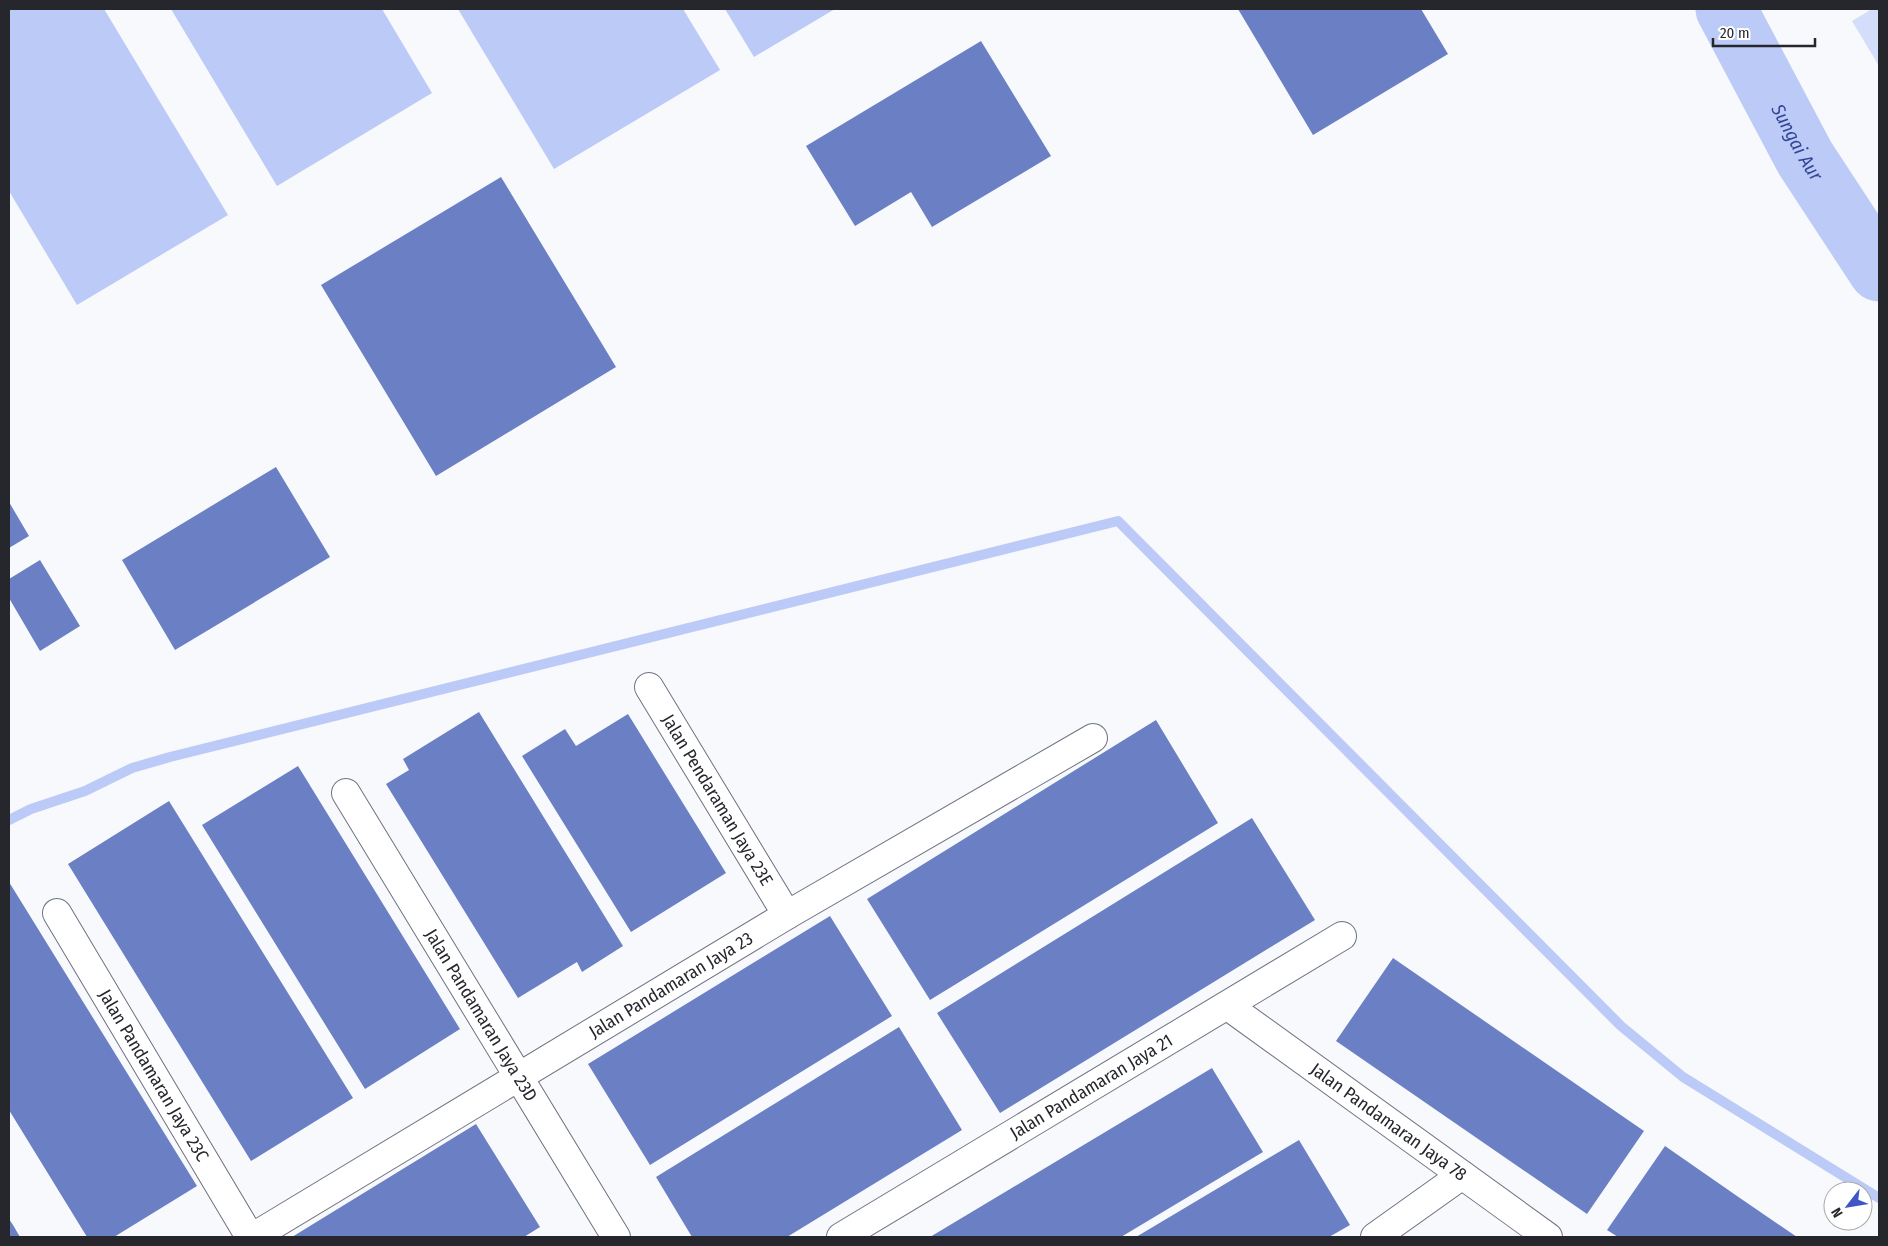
<svg xmlns="http://www.w3.org/2000/svg" width="1888" height="1246" font-family="'Fira Sans Condensed',sans-serif">
<style>
.green{fill:#d4ddf9}
.water{fill:#bbcaf6}
.lines{fill:none;stroke-linecap:round;stroke-linejoin:round}
.stream{stroke:#bbcaf6;stroke-width:10}
.river{stroke:#bbcaf6;stroke-width:61}
.building{fill:#6b80c4}
.minor-casing{stroke:#6e7382;stroke-width:30}
.minor{stroke:#fff;stroke-width:28}
.labels{text-anchor:middle;dominant-baseline:central;stroke-width:4.5;stroke-linejoin:round;paint-order:stroke}
.street-label{font-size:18px;fill:#25272d;stroke:#fff}
.water-label{font-size:19px;font-style:italic;fill:#344598;stroke:#fff}
</style>
<rect width="100%" height="100%" fill="#f7f9fc"/>
<path class="green" d="M1872,9H1879V66L1852,21Z"/>
<path class="water" d="M9,9H104L228,215L77,305L9,191Z
M171,9H382L432,93L277,186Z
M458,9H683L720,70L554,169Z
M725,9H835L754,57Z"/>
<g class="lines">
<path class="stream" d="M9,820L31,809L85,791L132,768L170,757L1118,521L1621,1026L1683,1077L1879,1198"/>
<path class="river" id="s1" d="M1726,9L1805,158L1879,271"/>
</g>
<path class="building" d="M1238,9H1421L1448,54L1313,135Z
M981,41L1051,156L932,227L911,192L855,226L806,146Z
M501,177L616,367L436,476L321,285Z
M276,467L330,557L175,650L122,560Z
M9,502L29,536L9,548Z
M40,560L80,626L40,651L9,598V579Z
M479,712L623,946L582,972L577,962L518,998L386,784L409,770L403,759Z
M628,714L726,873L631,932L522,756L565,729L576,746Z
M1156,720L1218,823L930,1000L867,899Z
M298,766L460,1029L365,1089L202,825Z
M169,801L353,1098L251,1161L68,864Z
M1252,818L1315,920L1000,1113L937,1013Z
M9,882L197,1186L114,1237H87L9,1110Z
M830,916L892,1016L650,1165L588,1064Z
M1393,958L1644,1131L1587,1214L1336,1041Z
M899,1027L962,1130L787,1237H692L656,1177Z
M1212,1068L1263,1152L1121,1237H930Z
M476,1124L540,1227L524,1237H292Z
M1299,1140L1350,1225L1329,1237H1136Z
M1665,1146L1737,1196L1797,1237H1618L1607,1230Z
M9,1219L13,1225L20,1237H9Z"/>
<g class="lines">
<g class="minor-casing">
<g id="minor">
<path id="s2" d="M649,687L787,915"/>
<path id="s3" d="M346,793L616,1237"/>
<path id="s4" d="M57,913L250,1237"/>
<path id="s5" d="M1228,1006L1548,1237"/>
<path id="s6" d="M253,1237L787,915L1093,738"/>
<path id="s7" d="M841,1237L1342,936"/>
<path d="M1375,1237L1462,1175"/>
</g>
</g>
<use href="#minor" class="minor"/>
</g>
<g class="labels">
<g class="street-label">
<text stroke="none"><textPath href="#s2" startOffset="132">Jalan Pendaraman Jaya 23E</textPath></text>
<text stroke="none"><textPath href="#s6" startOffset="488">Jalan Pandamaran Jaya 23</textPath></text>
<text stroke="none"><textPath href="#s3" startOffset="260">Jalan Pandamaran Jaya 23D</textPath></text>
<text stroke="none"><textPath href="#s4" startOffset="189">Jalan Pandamaran Jaya 23C</textPath></text>
<text stroke="none"><textPath href="#s7" startOffset="292">Jalan Pandamaran Jaya 21</textPath></text>
<text stroke="none"><textPath href="#s5" startOffset="198">Jalan Pandamaran Jaya 78</textPath></text>
</g>
<g class="water-label">
<text stroke="none"><textPath href="#s1" startOffset="151">Sungai Aur</textPath></text>
</g>
</g>
<rect width="1888" height="1246" fill="none" stroke="#25272d" stroke-width="20"/>
<g transform="translate(1848 1206) rotate(239)"><circle r="24" fill="#ffffff" stroke="#a8a9ab"/>
<path d="M0-4L9 19L0 12L-9 19Z" fill="#4055c8"/>
<text y="-8" font-size="14" font-weight="bold" text-anchor="middle" fill="#25272d">N</text>
</g>
<path d="M1713 38v8h102v-8" fill="none" stroke="#25272d" stroke-width="2.5"/>
<text x="1720" y="38" font-size="15" fill="#25272d" stroke="#ffffff" stroke-width="4" paint-order="stroke">20 m</text>
</svg>
